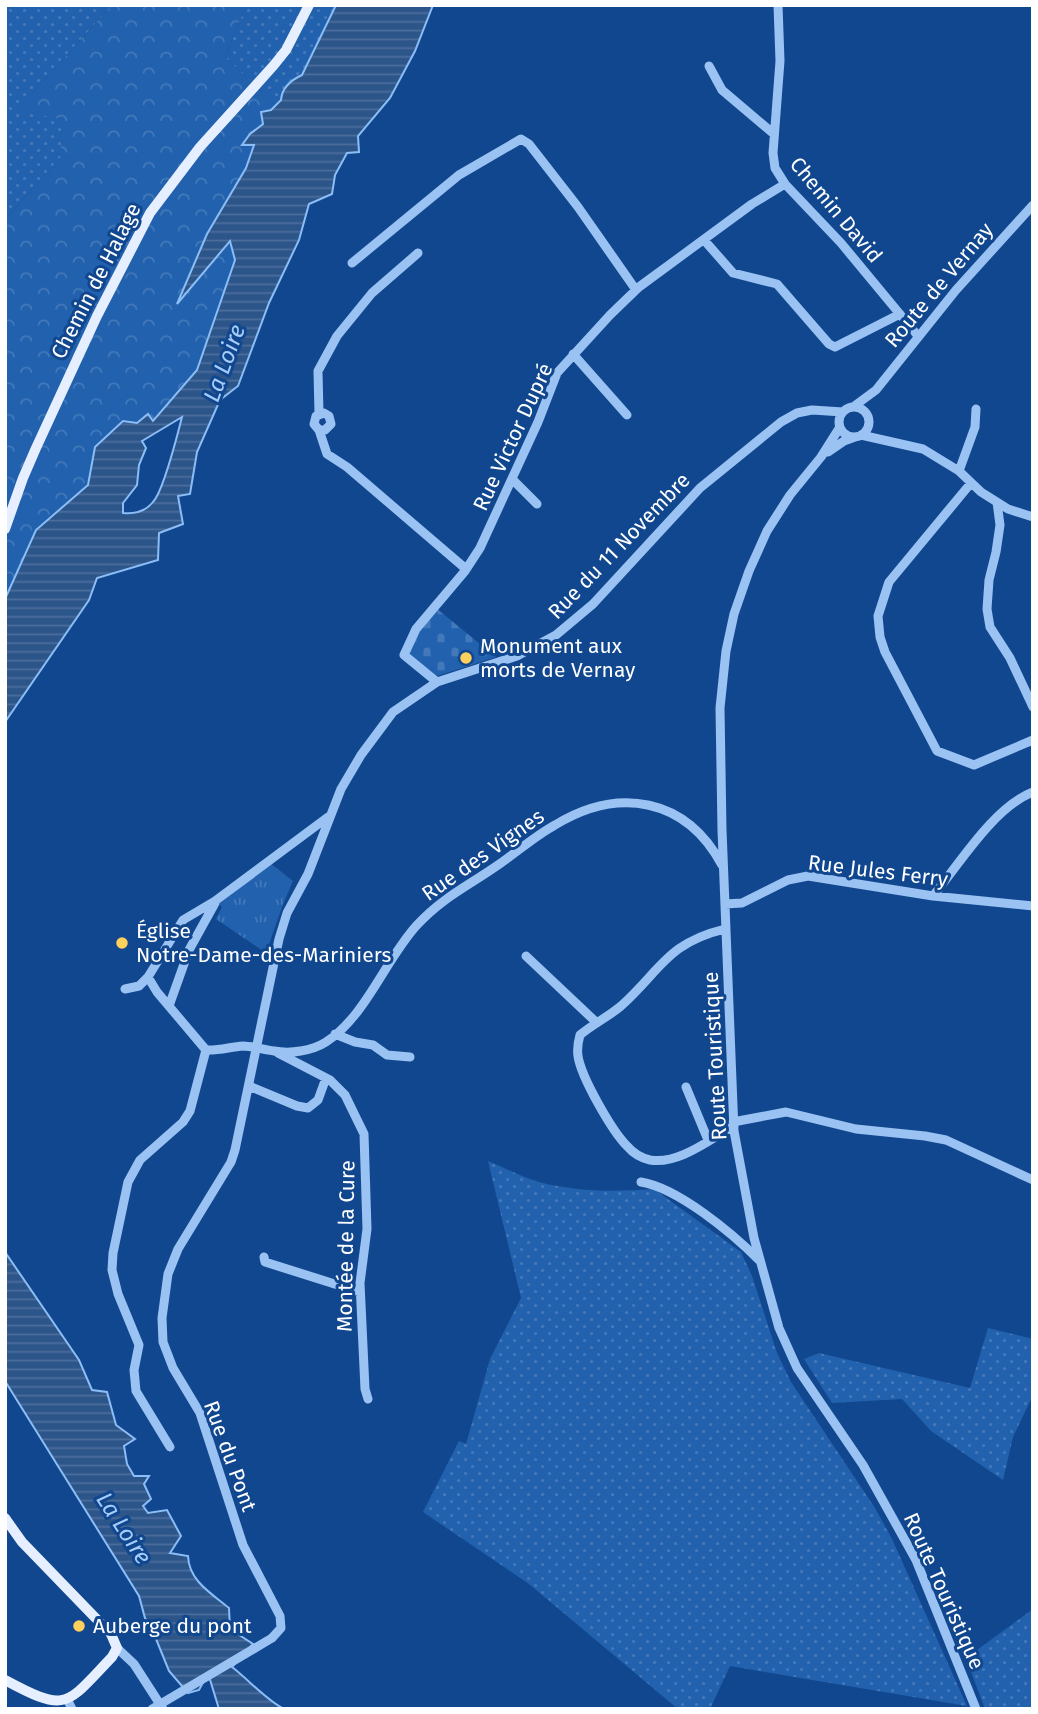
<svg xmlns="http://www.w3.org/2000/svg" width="1038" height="1714" font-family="'Fira Sans',sans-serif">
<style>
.grass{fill:url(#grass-dots)}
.forest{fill:url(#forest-crowns)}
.cemetery{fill:url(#cemetery-stones)}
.park{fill:url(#park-tufts)}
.water{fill:url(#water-rules);stroke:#8bbdf6;stroke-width:2;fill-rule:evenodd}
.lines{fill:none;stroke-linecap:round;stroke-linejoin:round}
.minor{stroke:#9ac2f2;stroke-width:9}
.major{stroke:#e6efff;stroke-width:10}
.minor-bridge{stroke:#9ac2f2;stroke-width:9}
.poi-dot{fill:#ffd05c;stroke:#11478f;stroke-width:2.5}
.labels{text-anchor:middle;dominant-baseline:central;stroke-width:6;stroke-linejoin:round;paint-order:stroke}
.street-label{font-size:21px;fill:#fff;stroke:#11478f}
.poi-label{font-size:21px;fill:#fff;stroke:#11478f;text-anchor:start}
.water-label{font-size:23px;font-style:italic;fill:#a6ccfa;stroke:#11478f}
</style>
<defs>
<pattern id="grass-dots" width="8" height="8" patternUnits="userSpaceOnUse" patternTransform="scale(1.75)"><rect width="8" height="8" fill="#2261ae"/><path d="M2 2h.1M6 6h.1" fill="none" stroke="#4379ba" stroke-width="1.8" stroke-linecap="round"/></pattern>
<pattern id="forest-crowns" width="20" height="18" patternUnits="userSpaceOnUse" patternTransform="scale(1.75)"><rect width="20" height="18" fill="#2261ae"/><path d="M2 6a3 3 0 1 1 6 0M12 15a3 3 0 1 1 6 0" fill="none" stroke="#4379ba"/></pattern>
<pattern id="cemetery-stones" width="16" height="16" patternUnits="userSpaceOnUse" patternTransform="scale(1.75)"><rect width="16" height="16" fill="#2261ae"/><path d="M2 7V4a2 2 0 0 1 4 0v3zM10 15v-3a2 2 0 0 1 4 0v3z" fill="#4379ba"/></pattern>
<pattern id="park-tufts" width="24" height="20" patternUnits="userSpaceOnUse" patternTransform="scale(1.75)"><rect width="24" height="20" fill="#2261ae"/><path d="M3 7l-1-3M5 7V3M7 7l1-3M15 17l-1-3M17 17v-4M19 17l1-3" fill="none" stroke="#4379ba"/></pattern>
<pattern id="water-rules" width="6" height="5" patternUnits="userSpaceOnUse" patternTransform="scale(1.75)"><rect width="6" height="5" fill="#2c558a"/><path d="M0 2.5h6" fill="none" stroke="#4c6e9c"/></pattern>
</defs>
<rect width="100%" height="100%" fill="#11478f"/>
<path class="grass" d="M5,5H112L18,109L61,119V157L9,215L5,224Z
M246,5H336L302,76L276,106L225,57Z
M488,1161C505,1168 522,1177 539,1182C577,1192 615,1192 654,1189L741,1252L752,1276L777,1353L791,1382L875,1508L892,1539L967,1706L730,1666L710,1709H678L529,1584L423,1512L459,1441L466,1444L490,1359L521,1298Z
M988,1328L1033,1339V1395L1013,1437L1003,1480L931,1431L902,1399L832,1403L804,1359L819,1353L970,1388Z
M1033,1609V1709H985L966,1658Z"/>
<path class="forest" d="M112,5H246L225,57L276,106C268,112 267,120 261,126C254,133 248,137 243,145H254L246,168L207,234L178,301L230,241L235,260L197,370L153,422L137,424L95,447L88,485L36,530L5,599V224L9,215L61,157V119L17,110Z"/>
<path class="cemetery" d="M436,608L496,657L437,676L409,654L419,631Z"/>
<path class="park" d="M270,863L293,881L282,907L266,953L216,919L222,907L219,904Z"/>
<path class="water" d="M336,5H433L415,51L390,98L358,136L359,152L347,153L335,175L332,194L309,204L299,240L269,303L238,386L220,400L197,452L190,494L178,496L183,524L159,533L158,560L97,578L89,600L5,722V599L36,530L88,485L95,447L123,421L137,423L148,414L153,421L197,370L235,260L230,241L177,304L207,234L246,168L254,145H242L250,134L263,124L261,112L271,110L281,100C282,87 291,80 302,75ZM182,417C177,436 164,490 153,502C145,512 134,514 123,513V503L137,485L139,465L146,448L142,441Z
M5,1252L79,1360L92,1390L107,1392L116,1425L135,1439L124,1446L127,1464L134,1476H149L144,1484L151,1499L143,1506L148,1513L167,1510L181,1536L170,1553L188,1556C189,1581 211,1593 229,1608L230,1629L253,1644L232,1667C249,1680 266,1700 284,1709H219L208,1673L199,1690L188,1693L169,1671L152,1629L145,1618L139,1596L5,1381Z"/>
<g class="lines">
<path class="minor" d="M778,5L780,61L773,153L775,168L785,184L841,243L918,336
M709,66L722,90L774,134
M704,240L733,273L777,284L829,344L835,347L900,314
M352,263L459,175L521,139L529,144L578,207L636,290
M573,354L627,415
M853,407L876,390L956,290L1033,205
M839 422a15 15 0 1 1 30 0a15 15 0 1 1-30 0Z
M319,414L318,371L337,336L372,293L418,253
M840,427L821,457L790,495L767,531L749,571L734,614L726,651L720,708L722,830L734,1131L754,1238L779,1328L797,1368L863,1465L916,1560L976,1709
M319,430H325L331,424L329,416L324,413L316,416L314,424L319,430L327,454L347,467L466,569
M861,435L923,449L959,471L981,492L1008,509L1033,517
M828,452L844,441L855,437
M959,471L975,427L976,409
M512,479L537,504
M971,483L889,582L878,616L880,637L885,652L937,751L974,765L1033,740
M997,502L1000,525L996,552L989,580L987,609L990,627L1010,658L1033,707
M437,682L404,655L416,629L465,571L480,548L538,422L557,373L610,315L639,287L752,204L785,184
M933,896C960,863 994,807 1033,792
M725,904L742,903L788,880L808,876L933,896L1033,906
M725,929C667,943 661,970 621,1006C608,1017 593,1024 580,1035C578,1042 577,1049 578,1056C581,1077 612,1131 627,1146C633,1153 641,1158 650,1160C679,1165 710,1139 734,1126
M526,956L597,1023
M148,977L157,992L206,1050C218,1051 230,1047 243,1046C253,1046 264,1050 274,1051C290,1054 312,1051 326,1042C366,1016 385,960 417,925C443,897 468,886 498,865C517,852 535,836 555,825C619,786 686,798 722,865
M125,989L139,986L148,977L183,920L215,901L328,817
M169,1006L189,950L215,903
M335,1034L355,1042L373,1045L387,1055L410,1057
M278,1053L330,1080L345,1095L364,1134L367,1229L360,1283L365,1389L368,1399
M249,1086L297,1106L308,1108L318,1100L326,1078
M686,1087L708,1140
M733,1122L786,1112L856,1129L925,1136L946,1140L1033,1180
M641,1182C678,1188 732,1233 759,1260
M264,1257L265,1262L360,1292
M170,1447L136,1391L134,1370L139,1345L118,1294L112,1270L113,1253L128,1182L140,1160L183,1122L190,1111L206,1050
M272,1638L281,1628L280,1616L243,1545L200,1413L173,1368L163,1342L162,1318L168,1274L178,1249L231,1162L235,1150L279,939L287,913L308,874L341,789L361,755L393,712L437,682L517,656L556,635L593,604L700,488L781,422L797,413L812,410L843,412
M117,1648L134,1664L163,1709
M68,1701L72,1709"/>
<path class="major" d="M5,529L23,478L36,448L97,316L150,213L200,147L274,65L286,50L309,5
M5,1518L22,1542L111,1634L117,1648L112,1657C66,1705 68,1714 5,1680"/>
<path class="minor-bridge" d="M152,1709L272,1638"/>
</g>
<g class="poi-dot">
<circle cx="466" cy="658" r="7"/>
<circle cx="122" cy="943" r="7"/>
<circle cx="79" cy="1626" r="7"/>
</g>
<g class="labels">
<g class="street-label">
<text transform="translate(836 210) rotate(50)">Chemin David</text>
<text transform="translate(96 281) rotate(-63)">Chemin de Halage</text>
<text transform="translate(939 285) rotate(-50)">Route de Vernay</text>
<text transform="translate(513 437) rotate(-65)">Rue Victor Dupré</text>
<text transform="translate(619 546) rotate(-46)">Rue du 11 Novembre</text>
<text transform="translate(483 855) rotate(-35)">Rue des Vignes</text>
<text transform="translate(878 871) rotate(7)">Rue Jules Ferry</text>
<text transform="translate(715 1056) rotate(-93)">Route Touristique</text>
<text transform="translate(346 1246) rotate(-89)">Montée de la Cure</text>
<text transform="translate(230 1456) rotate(70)">Rue du Pont</text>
<text transform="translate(944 1591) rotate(66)">Route Touristique</text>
</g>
<g class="poi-label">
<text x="480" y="646">Monument aux<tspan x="480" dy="24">morts de Vernay</tspan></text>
<text x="136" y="931">Église<tspan x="136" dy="24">Notre-Dame-des-Mariniers</tspan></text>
<text x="93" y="1626">Auberge du pont</text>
</g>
<g class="water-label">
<text transform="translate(224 363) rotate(-70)">La Loire</text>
<text transform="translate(124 1528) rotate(57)">La Loire</text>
</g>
</g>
<rect width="1038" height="1714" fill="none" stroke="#ffffff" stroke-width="14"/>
</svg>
